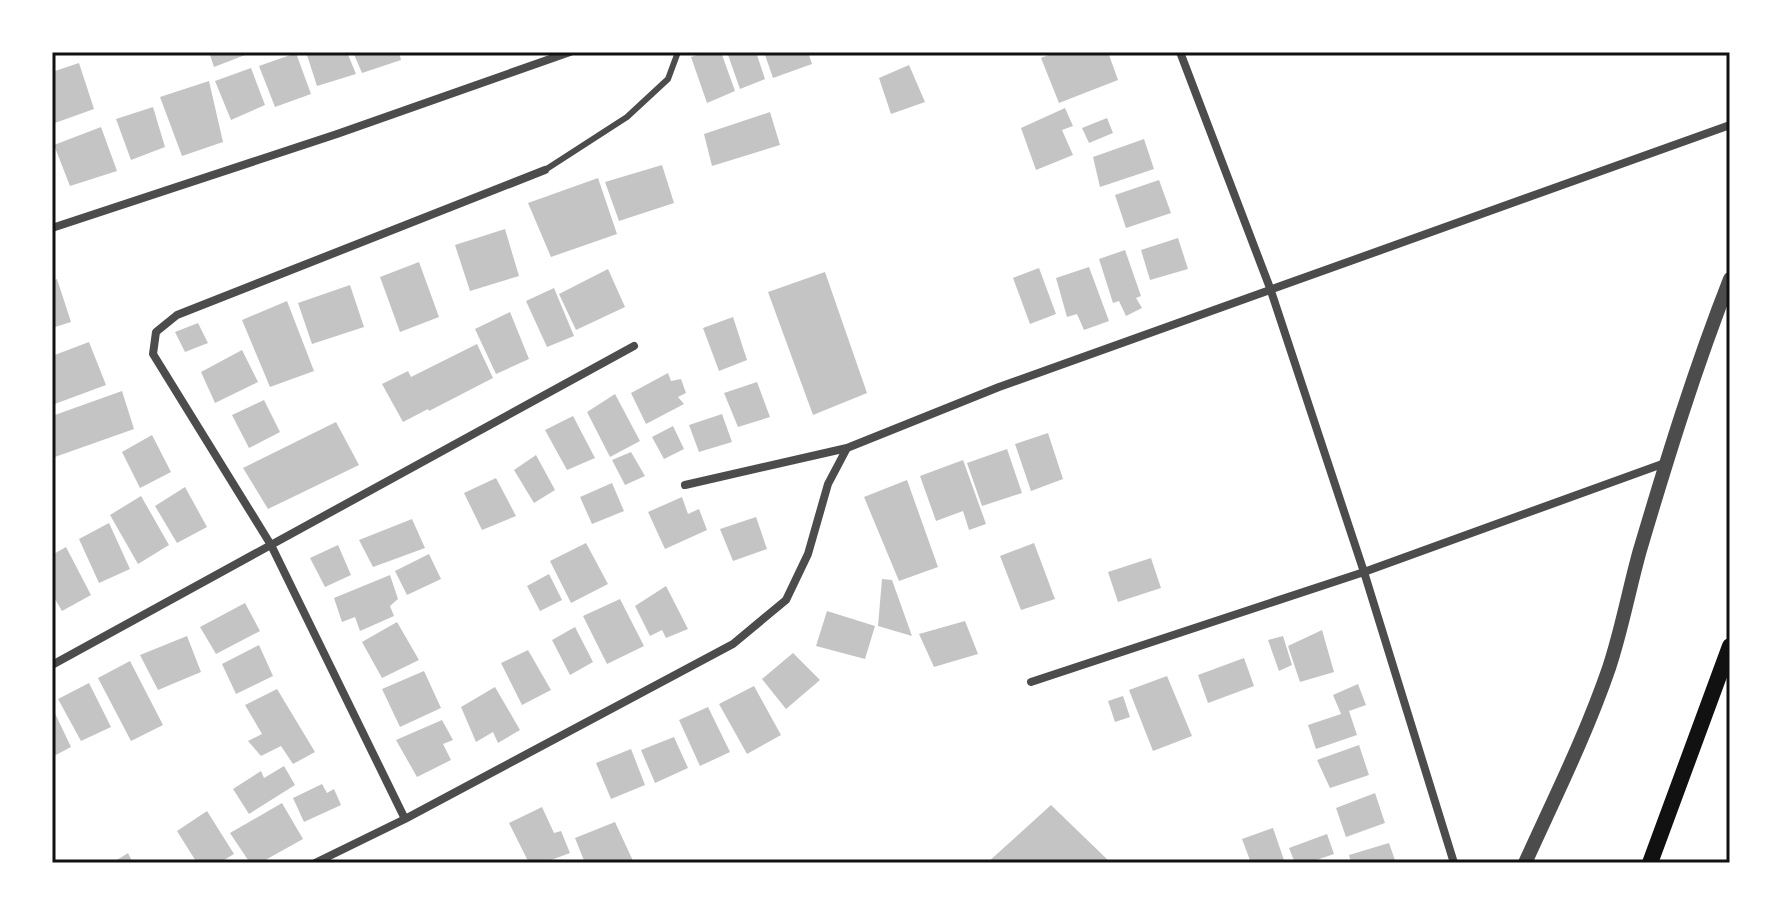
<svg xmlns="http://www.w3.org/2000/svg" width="1782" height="915" font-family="'PT Serif',serif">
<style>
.building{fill:#c4c4c4}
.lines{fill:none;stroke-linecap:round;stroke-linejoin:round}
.service{stroke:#4c4c4c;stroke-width:6}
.minor{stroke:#4c4c4c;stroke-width:8}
.tertiary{stroke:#4c4c4c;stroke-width:14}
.secondary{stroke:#111;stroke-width:16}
.neatline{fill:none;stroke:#111;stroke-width:3}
</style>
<rect width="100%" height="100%" fill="#fff"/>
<path class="building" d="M209,52H253L214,67Z
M306,52H347L356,74L317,86Z
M353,52H399L401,60L362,73Z
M706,52H721L735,91L707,103L691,57Z
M727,52H756L765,79L740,89Z
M764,52H808L812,64L773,78Z
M1056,52H1108L1118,80L1059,103L1041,58Z
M296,53L311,94L275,107L259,66Z
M79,63L94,109L52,124V72Z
M909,65L925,102L891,114L879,78Z
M251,68L265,105L231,120L215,81Z
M209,81L223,142L182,156L160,97Z
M153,107L165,147L131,160L116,119Z
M1065,108L1073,126L1062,130L1073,155L1036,170L1021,128Z
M770,112L780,145L712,166L704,134Z
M1107,118L1113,133L1089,143L1082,128Z
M101,127L117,171L70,186L54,145Z
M1144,139L1154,169L1100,187L1093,157Z
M662,165L674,203L619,221L605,182Z
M598,178L617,234L551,257L528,203Z
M1159,180L1171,213L1126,228L1115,195Z
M505,229L519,276L470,291L455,245Z
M1178,238L1188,269L1150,280L1141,250Z
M1125,250L1141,296L1136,298L1142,308L1126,316L1119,301L1113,303L1099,259Z
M419,262L439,317L400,332L380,277Z
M1089,267L1109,321L1084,330L1077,314L1067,317L1056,278Z
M1039,268L1056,314L1030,324L1013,278Z
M608,269L625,307L576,330L559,294Z
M825,272L867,393L813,415L768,292Z
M57,279L71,322L52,328V281Z
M350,285L364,327L312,344L298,303Z
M554,288L574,336L547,347L526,301Z
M287,301L314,371L270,387L242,320Z
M510,312L529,359L496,374L475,329Z
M733,317L747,360L719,371L703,328Z
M198,323L208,343L185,352L175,332Z
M89,342L106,385L52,405V356Z
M477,344L493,378L429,411L428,409L403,422L382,384L408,371L411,377Z
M242,350L258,382L215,403L201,372Z
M668,373L671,381L681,379L686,393L678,397L684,404L646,424L631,393Z
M757,382L770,417L738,427L724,393Z
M122,391L134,429L52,458V416Z
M615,394L640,441L610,457L587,412Z
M264,400L280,432L249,448L232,415Z
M722,414L732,442L699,452L689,425Z
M573,416L595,458L567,470L545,430Z
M336,422L359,465L268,509L243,468Z
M673,426L684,449L664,459L652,437Z
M1048,433L1063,479L1031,491L1015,444Z
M152,435L171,472L140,488L122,452Z
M1007,449L1022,493L982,506L967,463Z
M631,452L645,476L625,485L612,460Z
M536,455L555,490L534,503L514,470Z
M963,460L986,524L969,530L963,511L936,521L920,476Z
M496,478L516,516L482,530L464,493Z
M907,480L938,567L899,581L864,497Z
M612,483L624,511L592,524L580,497Z
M185,487L207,527L177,543L155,506Z
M141,496L169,545L138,564L110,515Z
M682,497L688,514L699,509L707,530L665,549L648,512Z
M756,517L767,549L733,561L720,529Z
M412,519L425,548L373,567L359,540Z
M109,523L130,569L99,583L79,539Z
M586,543L608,584L571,603L550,561Z
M1034,543L1055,599L1021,610L1000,556Z
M338,545L351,575L325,587L310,558Z
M66,547L91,595L62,611L52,594V555Z
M429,554L441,579L407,595L395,571Z
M1151,558L1161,588L1118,602L1108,572Z
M549,574L562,600L540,611L527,586Z
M390,575L398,599L390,606L394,616L360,631L355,617L342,622L334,598Z
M882,579L892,580L912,636L878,626Z
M666,586L688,629L666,638L662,630L650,636L635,606Z
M620,599L644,646L607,664L583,616Z
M245,603L260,631L216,654L200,627Z
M827,611L875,626L865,659L816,646Z
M965,621L978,654L934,667L919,634Z
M397,622L419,660L382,678L362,642Z
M575,627L593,662L570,675L552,640Z
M1322,630L1334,672L1300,682L1288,646Z
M187,636L201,672L158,690L140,655Z
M1283,636L1292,665L1279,671L1268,640Z
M259,645L273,676L236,694L222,664Z
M528,650L551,690L522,705L501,663Z
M793,653L820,680L786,709L762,679Z
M1244,658L1254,686L1208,703L1198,675Z
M130,661L163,725L131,741L98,678Z
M424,671L441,708L400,727L382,689Z
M1167,676L1192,736L1153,751L1129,690Z
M89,683L111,727L81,741L58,699Z
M1358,684L1366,705L1349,711L1357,735L1316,749L1308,725L1341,714L1333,695Z
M754,686L781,735L747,754L719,704Z
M495,687L520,730L498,743L493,732L476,742L461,707Z
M277,689L315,752L293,764L281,746L261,756L248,741L262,734L245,705Z
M1123,696L1130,717L1115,722L1108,701Z
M52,707L71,747L52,757Z
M708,707L730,752L700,766L679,720Z
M442,720L453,740L443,744L451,760L417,777L396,740Z
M674,737L688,768L655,783L641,750Z
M1359,745L1369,775L1330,788L1317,760Z
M631,749L645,785L611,799L596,763Z
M284,766L295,785L249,814L233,789L261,771L264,778Z
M322,784L327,793L334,789L341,805L304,822L293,798Z
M1375,793L1385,823L1346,837L1336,808Z
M282,803L303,839L260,863H250L230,833Z
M1051,805L1111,863H987Z
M542,807L554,833L561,831L570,853L543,863H529L509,823Z
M207,811L234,854L219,863H197L177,831Z
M615,822L634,863H585L575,838Z
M1273,828L1285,863H1251L1242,839Z
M1327,834L1334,854L1308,863H1295L1289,848Z
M1389,843L1396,863H1351L1349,855Z
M128,853L133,863H112Z"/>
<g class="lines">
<path class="service" d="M545,170L627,117L668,79L678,52"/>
<path class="minor" d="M1180,52L1270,288L1364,572L1454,863
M52,228L337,134L570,52
M685,485L847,448
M52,665L634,346
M1031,682L1364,572L1665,463
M405,819L271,545L153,354L156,332L177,315L545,170
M315,863L405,819L733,644L786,600L808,554L828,484L847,448L999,387L1730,125"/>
<path class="tertiary" d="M1525,863C1554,799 1586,735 1609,668C1622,629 1629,589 1640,550C1667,459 1695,368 1730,279"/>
<path class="secondary" d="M1650,863L1730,646"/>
</g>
<rect width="1782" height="915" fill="none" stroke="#ffffff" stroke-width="108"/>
<rect x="54" y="54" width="1674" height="807" class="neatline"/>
</svg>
